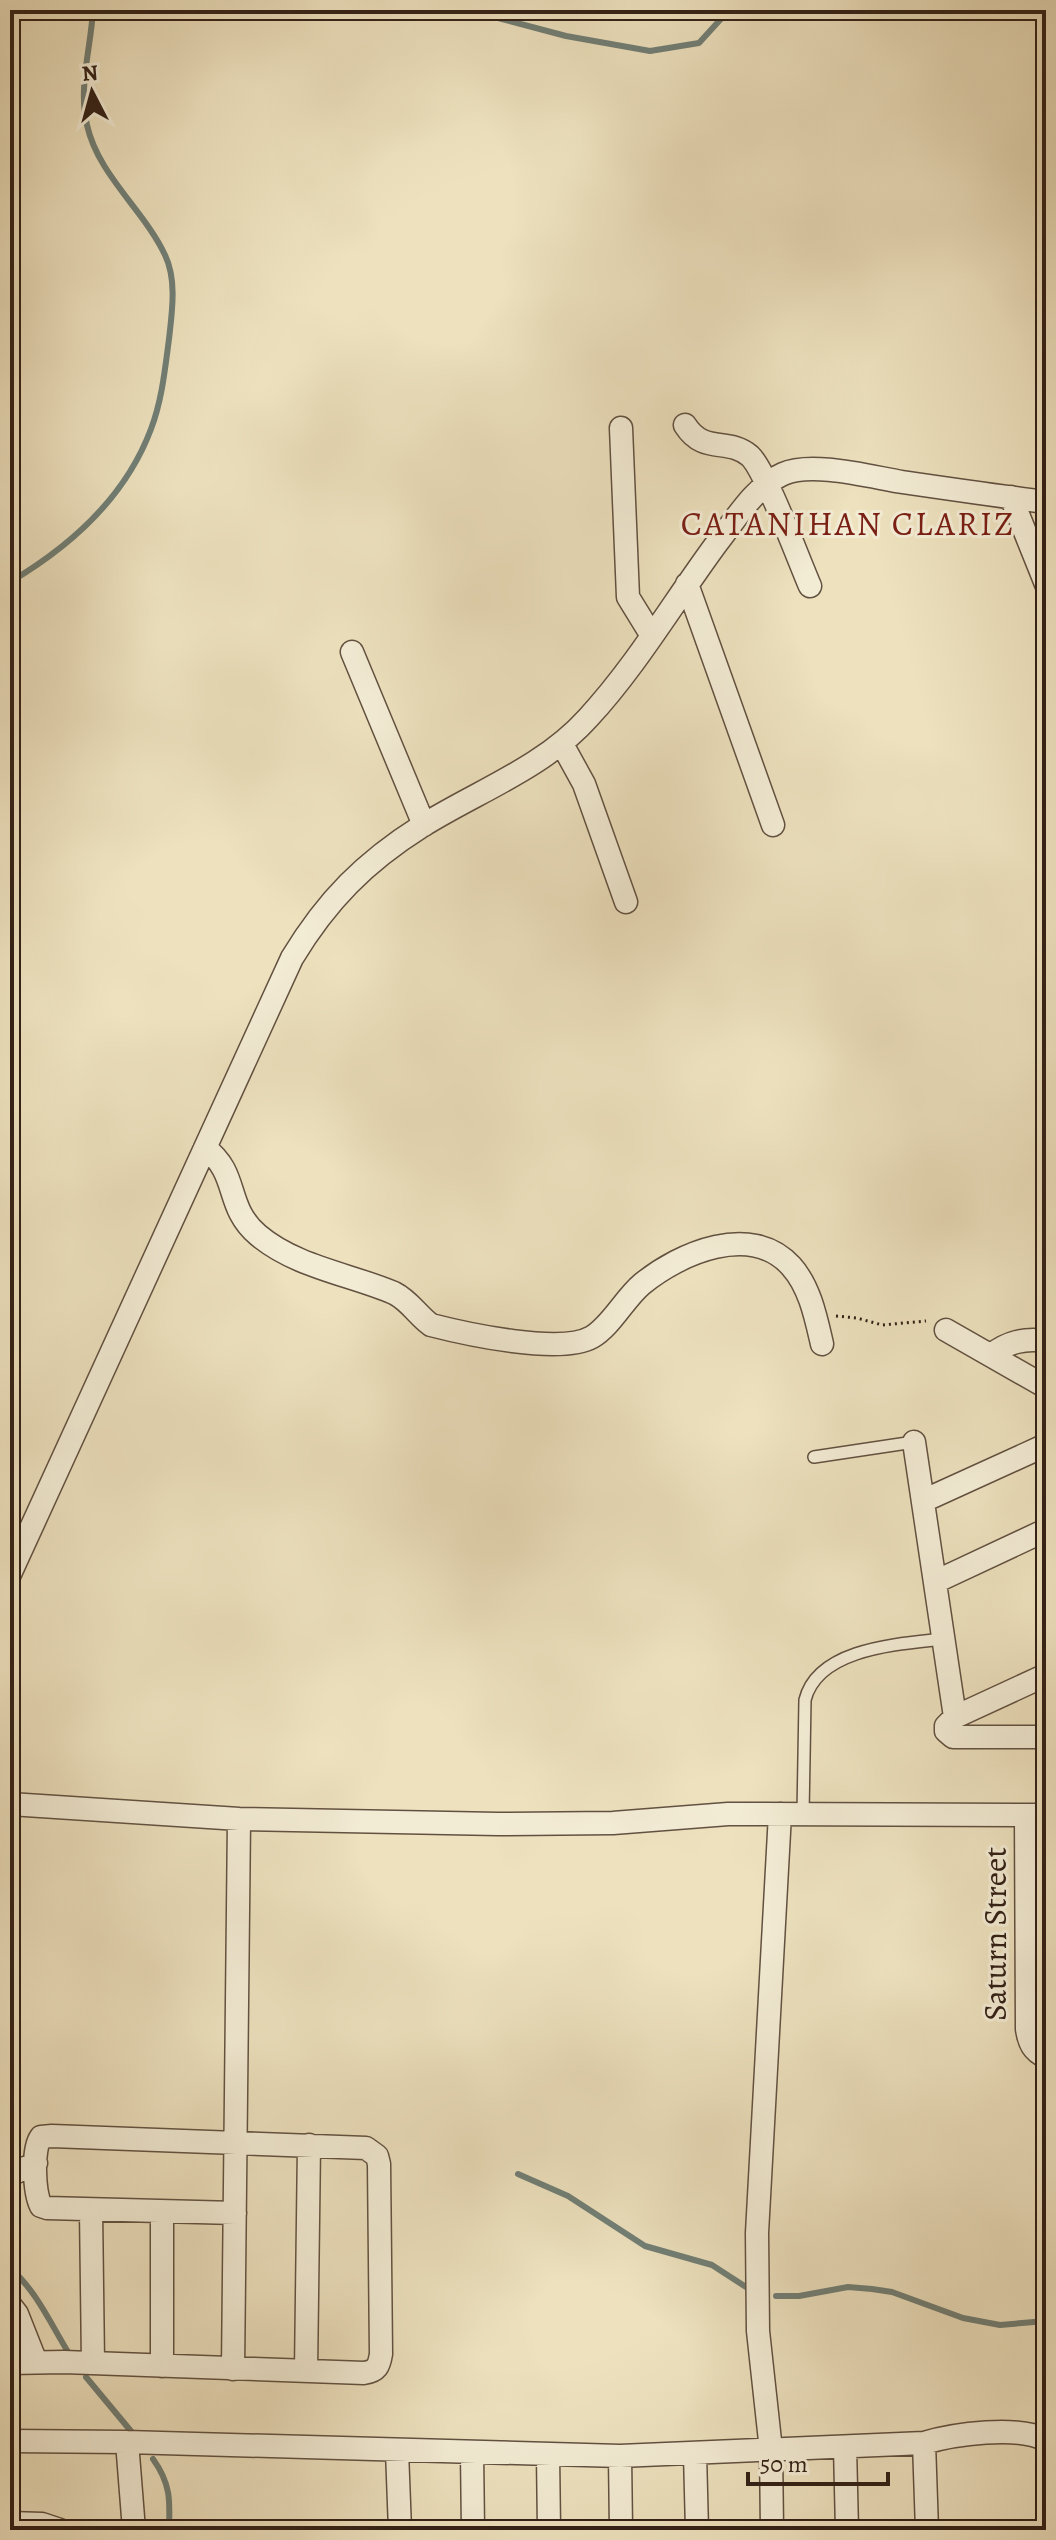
<svg xmlns="http://www.w3.org/2000/svg" width="1056" height="2540" font-family="Alegreya,serif">
<style>
.lines{fill:none;stroke-linecap:round;stroke-linejoin:round}
.stream{stroke:#717f76;stroke-width:6}
.service-casing{stroke:#625141;stroke-width:14}
.minor-casing{stroke:#625141;stroke-width:25}
.path{stroke:#332117;stroke-width:3;stroke-dasharray:2 4;stroke-linecap:butt}
.service{stroke:#f3ecd5;stroke-width:11}
.minor{stroke:#f3ecd5;stroke-width:22}
.labels{text-anchor:middle;dominant-baseline:central;stroke-width:6;stroke-linejoin:round;paint-order:stroke}
.street-label{font-size:32px;fill:#332117;stroke:#f3ecd5}
.neighbourhood-label{font-size:34px;letter-spacing:2px;fill:#7a1f14;stroke:#f3ecd5}
</style>
<rect width="100%" height="100%" fill="#ede1be"/>
<filter id="stains"><feTurbulence type="fractalNoise" baseFrequency=".0025" numOctaves="4"/><feColorMatrix values="0 0 0 0 .2 0 0 0 0 .09 0 0 0 0 .02 0 0 0 .5 -.17"/></filter>
<radialGradient id="worn" r=".72"><stop offset=".6" stop-color="#630" stop-opacity="0"/><stop offset="1" stop-color="#630" stop-opacity=".3"/></radialGradient>
<g class="lines">
<path class="stream" d="M468,10L566,36L650,51L699,43L729,10
M10,582C71,546 126,496 151,429C162,400 165,369 169,339C172,312 177,280 165,255C144,210 98,175 87,125C78,86 91,48 93,10
M518,2174L568,2196L645,2246L712,2265L746,2287
M10,2268C35,2289 51,2324 68,2352
M776,2296H799L848,2287L872,2289L892,2292L963,2318L1000,2325L1046,2321
M86,2377L135,2436
M153,2459C171,2484 170,2501 169,2530"/>
<g class="service-casing">
<path id="service" d="M814,1457L914,1442
M803,1814L805,1700C818,1648 899,1644 943,1639"/>
</g>
<g class="minor-casing">
<path id="minor" d="M685,425C704,455 728,437 750,456C766,471 799,561 810,586
M621,428L628,597L652,636
M1011,497L1046,584
M687,584L773,825
M352,652L424,825
M562,744L584,784L626,902
M205,1148C240,1174 224,1206 258,1235C296,1267 349,1274 394,1293C410,1301 417,1315 431,1325C466,1334 561,1355 592,1337C611,1326 625,1298 642,1284C680,1253 751,1222 791,1266C810,1287 816,1318 822,1344
M946,1330L1046,1387
M991,1355C1008,1342 1024,1338 1046,1341
M914,1442L955,1717
M923,1501L1046,1445
M10,1574L292,958C327,900 365,862 422,826C478,791 543,768 588,718C637,665 674,601 717,543C736,519 754,487 783,474C812,461 871,477 902,482C950,489 998,496 1046,502
M935,1582L1046,1530
M1046,1675L955,1717L946,1726V1731L953,1737H1046
M10,1804L239,1819L498,1824L613,1823L728,1814L1046,1815
M1026,1815L1027,2029C1029,2043 1033,2051 1046,2057
M10,2175L36,2163
M91,2210L93,2363
M162,2212V2366
M10,2305L17,2314L36,2362
M10,2363L64,2362L364,2373C377,2371 379,2366 381,2354L379,2164L377,2156L366,2148L52,2136L41,2137C32,2149 34,2192 41,2206L47,2208L235,2213
M233,2369L239,1819
M306,2371L309,2145
M10,2441L127,2442L620,2456L924,2443C954,2434 1018,2425 1046,2440
M127,2442L134,2530
M924,2443L927,2530
M845,2447L847,2530
M397,2451L400,2530
M472,2453L473,2530
M695,2454L697,2530
M548,2455L549,2530
M620,2456L621,2530
M10,2523L42,2524L60,2530
M772,2530L771,2450L758,2331L757,2233L780,1814"/>
</g>
<path class="path" d="M836,1316L857,1318L882,1325L926,1321"/>
<use href="#service" class="service"/>
<use href="#minor" class="minor"/>
</g>
<g class="labels">
<g class="street-label">
<text transform="translate(995 1934) rotate(-90)">Saturn Street</text>
</g>
<g class="neighbourhood-label">
<text x="848" y="523">CATANIHAN CLARIZ</text>
</g>
</g>
<rect width="1056" height="2540" fill="none" stroke="#ede1be" stroke-width="40"/>
<rect x="12" y="12" width="1032" height="2516" fill="none" stroke="#332117" stroke-width="4"/>
<rect x="20" y="20" width="1016" height="2500" fill="none" stroke="#332117" stroke-width="2"/>
<g transform="translate(92 92) rotate(354)" stroke="#f3ecd5" stroke-width="6" paint-order="stroke">
<path d="M0-6L14 30L0 20L-14 30Z" fill="#332117"/>
<text y="-12" font-size="22" font-weight="bold" text-anchor="middle" fill="#332117">N</text>
</g>
<path d="M748 2472v12h140v-12" fill="none" stroke="#332117" stroke-width="4"/>
<text x="760" y="2472" font-size="24" fill="#332117" stroke="#f3ecd5" stroke-width="6" paint-order="stroke">50 m</text>
<rect width="100%" height="100%" filter="url(#stains)"/>
<rect width="100%" height="100%" fill="url(#worn)"/>
</svg>
